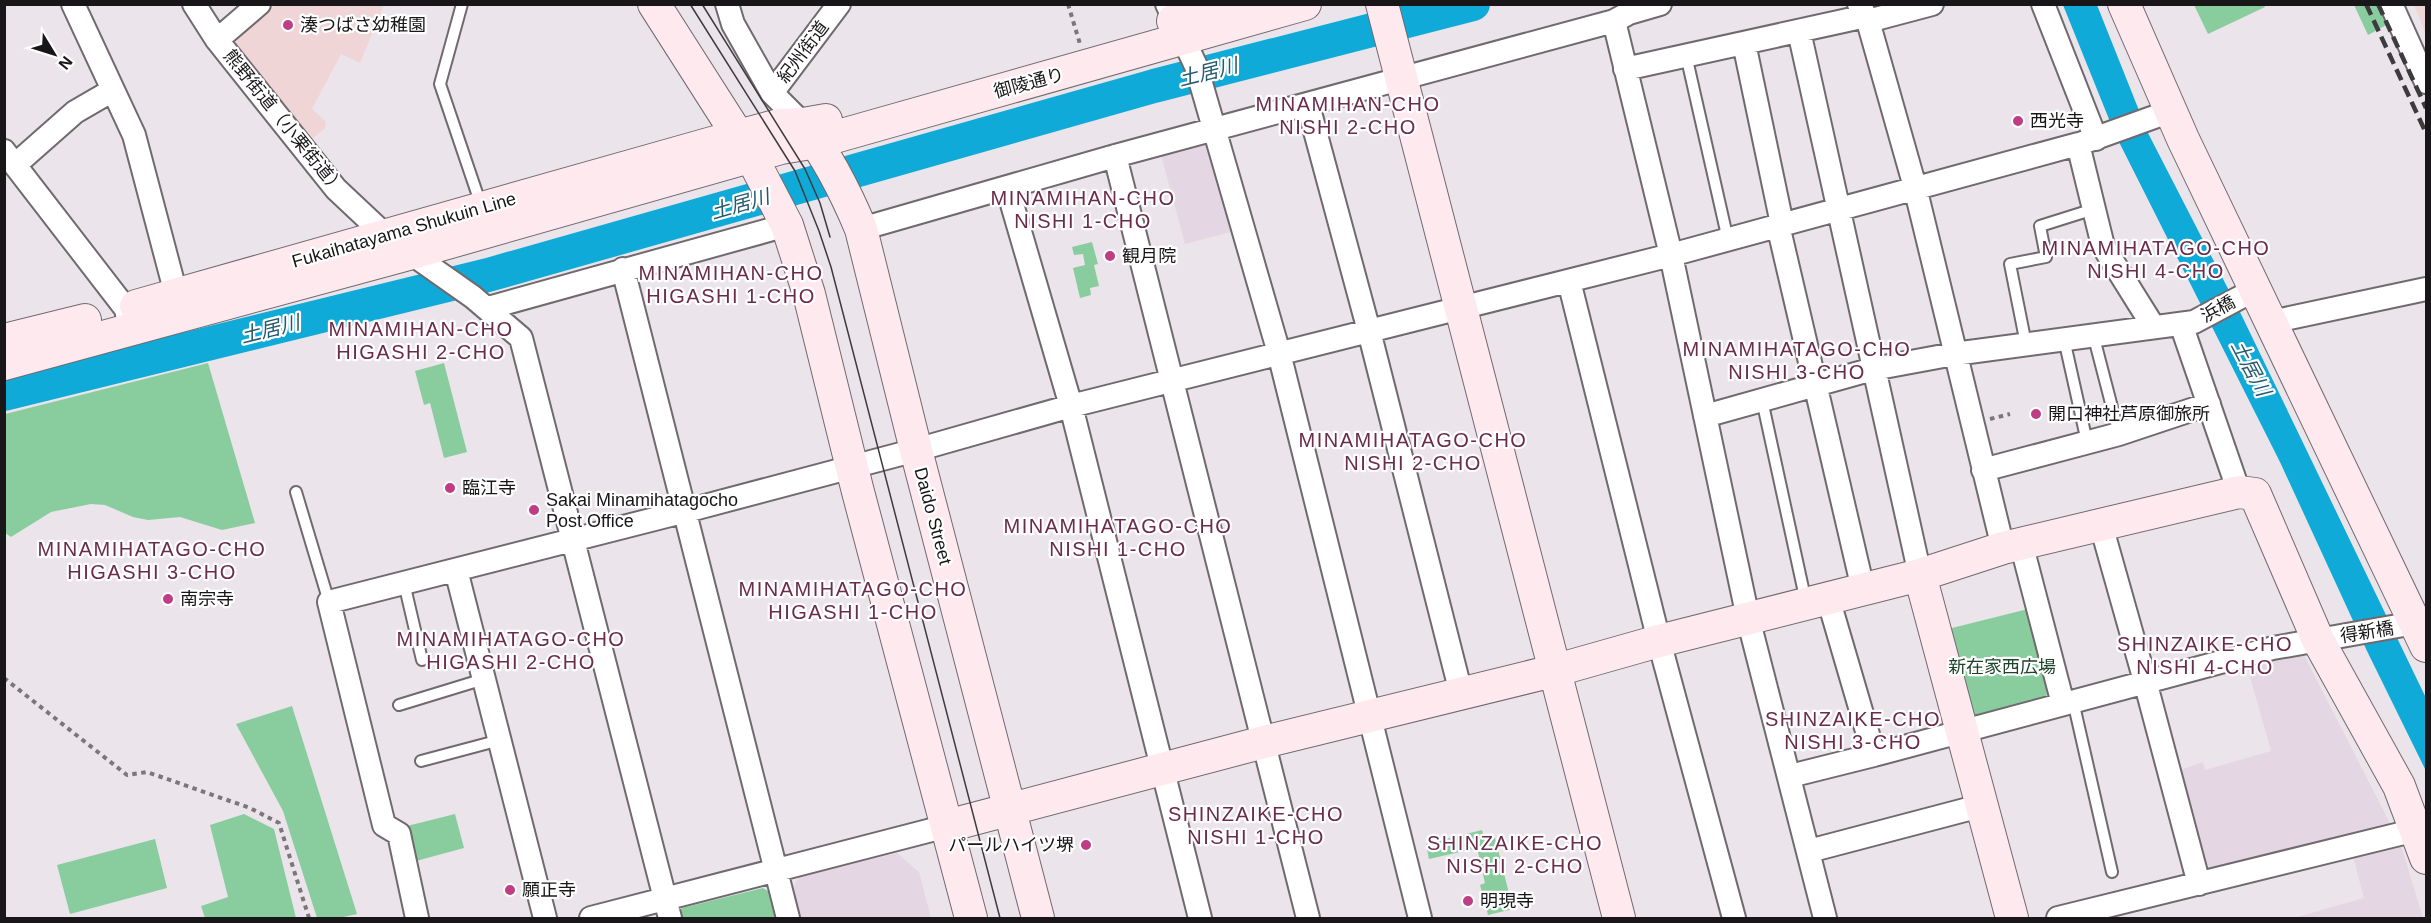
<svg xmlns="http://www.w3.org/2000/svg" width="2431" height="923" font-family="Arial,'Noto Sans JP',sans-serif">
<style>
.built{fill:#e4d7e3}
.education{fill:#f0d5d7}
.green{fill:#89cd9f}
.water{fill:#0faad7}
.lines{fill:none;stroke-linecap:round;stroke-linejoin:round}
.river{stroke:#0faad7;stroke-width:34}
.lane-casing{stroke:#706a6f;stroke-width:14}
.street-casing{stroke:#706a6f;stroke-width:26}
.secondary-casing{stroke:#706a6f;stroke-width:34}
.path{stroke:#7a767a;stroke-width:4;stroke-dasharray:4.5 4.5;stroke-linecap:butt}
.lane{stroke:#fff;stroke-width:10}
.street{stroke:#fff;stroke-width:22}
.secondary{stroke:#fee9ef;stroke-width:32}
.tram{stroke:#3e3b3e;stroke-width:1.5}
.rail{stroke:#3e3b3e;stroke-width:4.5;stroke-dasharray:12 6;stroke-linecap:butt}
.poi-dot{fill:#bf3d84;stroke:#fff;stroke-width:2}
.labels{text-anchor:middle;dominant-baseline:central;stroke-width:4.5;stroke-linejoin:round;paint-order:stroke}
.poi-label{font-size:18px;fill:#181618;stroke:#fff;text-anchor:start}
.street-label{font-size:18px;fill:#181618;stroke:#fff}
.park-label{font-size:18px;fill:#1c442b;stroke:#fff}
.water-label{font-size:20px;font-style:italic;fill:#25596d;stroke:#fff}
.neighbourhood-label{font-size:20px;letter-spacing:1.5px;fill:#6b2b4b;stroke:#fff}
</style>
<rect width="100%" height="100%" fill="#ebe4ea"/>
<path class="built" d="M1205,143L1230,232L1185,244L1161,155Z
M2304,655L2393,829L2208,874L2202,871L2175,772L2203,762L2205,770L2271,751L2247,666Z
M2400,842L2423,918H2294L2364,898L2353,856Z
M897,853L919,872L931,918H800L792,889L799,877Z"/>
<path class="education" d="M275,5H384L360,63L341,54L312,109L326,122L325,128L311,140L236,46V39Z
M2414,5H2426V34Z"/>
<path class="green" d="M2264,5L2265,7L2208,34L2194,5Z
M2354,5H2384L2392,22L2368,35Z
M1092,242L1098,264L1094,265L1099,286L1090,288L1091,295L1080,298L1073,268L1085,265L1083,254L1074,255L1072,247Z
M208,363L255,523L222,530L180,517L148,520L133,517L105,505L91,504L51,512L11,537L5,533V414Z
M444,363L467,452L444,458L430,403L424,405L415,371Z
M2028,609L2045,660L2047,701L1980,717L1969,714L1948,629Z
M292,706L357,914L339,918H317L283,811L236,724Z
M244,814L274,829L296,918H205L201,906L228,897L210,825Z
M455,814L464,848L416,861L407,826Z
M1482,830L1486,846L1429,859L1426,844Z
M1495,838L1513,909L1488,915L1480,885L1485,883L1478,852L1489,849L1487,840Z
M155,839L167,888L70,914L57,865Z
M763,888L771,893L777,918H679V915L682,908Z"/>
<path class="water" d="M2063,5H2097L2148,133L2240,312L2426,698V771L2367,651L2280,462L2115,134Z"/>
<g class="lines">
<path class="river" d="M4,394L488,275L1154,86L1473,4"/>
<g class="lane-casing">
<path id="lane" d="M462,4L440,84L481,205
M1686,55L1728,240
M2093,334L2119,434
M2064,339L2087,442
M2026,344L2010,264L2046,257L2040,226L2094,209
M1762,400L1806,602
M296,492L329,602
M404,583L422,660
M2073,701L2112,872
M399,705L484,679
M421,761L500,740"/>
</g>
<g class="street-casing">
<path id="street" d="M73,4L134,135L176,294
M194,4L217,40L336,189L385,235L473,297L521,338L670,918
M727,4L733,24L772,93L803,124
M1167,4L1196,66L1279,353L1420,918
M1859,4L1868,21L1915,187L2003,548
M2043,4L2096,139
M2391,4L2426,82
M1614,21L1671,255L1748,618L1825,918
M1868,21L1932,4
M1799,31L1920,575
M217,40L259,4
M1744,43L1782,224
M1625,69L1866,16
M772,93L839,4
M1308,105L1369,331L1461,693
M2082,143L2171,111
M4,151L126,309L130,329
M1115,156L1308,918
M15,165L75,112L113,90
M1007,187L1071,406L1200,918
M1778,225L1863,589
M861,229L1115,156L1614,21L1629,13L1660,4
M623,269L788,918
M1569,281L1659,641L1734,918
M488,308L787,225
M2271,322L2426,289
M2181,324L2239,492
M1705,416L1873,369L1954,354L2194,322L2256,289
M1983,470L2119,434L2209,404
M2101,525L2145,681L2199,884
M2021,543L2063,704
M456,570L545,918
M1828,598L1874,755L2273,648L2426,621
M1790,776L1874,755
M1809,851L1980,806
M417,918L399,834L384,825L329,602L686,511L916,450L1071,406L1671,255L2078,144L2103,246L2153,326
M591,918L947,826
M2058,918L2416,830"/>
</g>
<g class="secondary-casing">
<path id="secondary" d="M654,4L751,156L787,225L809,294L857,488L971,918
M1382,4L1619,918
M2124,4L2183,139L2426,646
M1173,21L1225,4
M804,126C828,157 846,193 861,229L916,450L1038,918
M136,306L712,143L779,125L803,124L826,120
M4,340L85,320
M4,364L412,253L781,148L817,142L1305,4
M1920,575L2012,918
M947,826L1264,742L1553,671L1659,641L1920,575L2003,548L2239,492L2255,494L2318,640L2399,786L2426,858"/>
</g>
<path class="path" d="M1068,4L1080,44
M1990,419L2010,414
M4,678L127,775L147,772L250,808L279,823L309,918"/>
<use href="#lane" class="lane"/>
<use href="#street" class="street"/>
<use href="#secondary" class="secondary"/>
<path class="tram" d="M690,4L795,171L819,231L831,267L1000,918
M702,4L805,169L820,203L830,237"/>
<path class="rail" d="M2366,4L2426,133
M2378,4L2426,108"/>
</g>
<g class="poi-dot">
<circle cx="288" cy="25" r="6"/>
<circle cx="2018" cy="121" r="6"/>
<circle cx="1110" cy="256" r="6"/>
<circle cx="2036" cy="414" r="6"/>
<circle cx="450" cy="488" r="6"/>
<circle cx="534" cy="510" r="6"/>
<circle cx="168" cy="599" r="6"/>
<circle cx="1086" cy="845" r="6"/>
<circle cx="510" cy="890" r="6"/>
<circle cx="1468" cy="901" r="6"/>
</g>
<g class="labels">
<g class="poi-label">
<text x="300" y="25">湊つばさ幼稚園</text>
<text x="2030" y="121">西光寺</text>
<text x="1122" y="256">観月院</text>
<text x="2048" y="414">開口神社芦原御旅所</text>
<text x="462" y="488">臨江寺</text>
<text x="546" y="500">Sakai Minamihatagocho<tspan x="546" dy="21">Post Office</tspan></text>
<text x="180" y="599">南宗寺</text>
<text x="1074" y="845" text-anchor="end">パールハイツ堺</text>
<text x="522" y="890">願正寺</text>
<text x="1480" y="901">明現寺</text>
</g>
<g class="street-label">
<text transform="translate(803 52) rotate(-53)">紀州街道</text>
<text transform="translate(1029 83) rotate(-15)">御陵通り</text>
<text transform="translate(284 122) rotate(51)">熊野街道（小栗街道）</text>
<text transform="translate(404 230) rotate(-16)">Fukaihatayama Shukuin Line</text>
<text transform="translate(2218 309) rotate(-28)">浜橋</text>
<text transform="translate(933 516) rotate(75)">Daido Street</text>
<text transform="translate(2367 632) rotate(-9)">得新橋</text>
</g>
<g class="park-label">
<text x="2002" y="667">新在家西広場</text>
</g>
<g class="water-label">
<text transform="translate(1208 72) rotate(-14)">土居川</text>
<text transform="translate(740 204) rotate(-16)">土居川</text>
<text transform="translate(270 329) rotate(-14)">土居川</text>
<text transform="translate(2251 368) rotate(62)">土居川</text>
</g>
<g class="neighbourhood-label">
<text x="1348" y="104">MINAMIHAN-CHO<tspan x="1348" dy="23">NISHI 2-CHO</tspan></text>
<text x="1083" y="198">MINAMIHAN-CHO<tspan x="1083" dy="23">NISHI 1-CHO</tspan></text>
<text x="2156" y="248">MINAMIHATAGO-CHO<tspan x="2156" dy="23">NISHI 4-CHO</tspan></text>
<text x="731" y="273">MINAMIHAN-CHO<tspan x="731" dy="23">HIGASHI 1-CHO</tspan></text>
<text x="421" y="329">MINAMIHAN-CHO<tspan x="421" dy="23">HIGASHI 2-CHO</tspan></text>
<text x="1797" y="349">MINAMIHATAGO-CHO<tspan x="1797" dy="23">NISHI 3-CHO</tspan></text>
<text x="1413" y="440">MINAMIHATAGO-CHO<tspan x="1413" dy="23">NISHI 2-CHO</tspan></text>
<text x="1118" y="526">MINAMIHATAGO-CHO<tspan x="1118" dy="23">NISHI 1-CHO</tspan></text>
<text x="152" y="549">MINAMIHATAGO-CHO<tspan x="152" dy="23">HIGASHI 3-CHO</tspan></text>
<text x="853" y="589">MINAMIHATAGO-CHO<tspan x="853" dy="23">HIGASHI 1-CHO</tspan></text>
<text x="511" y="639">MINAMIHATAGO-CHO<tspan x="511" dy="23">HIGASHI 2-CHO</tspan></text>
<text x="2205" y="644">SHINZAIKE-CHO<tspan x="2205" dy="23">NISHI 4-CHO</tspan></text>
<text x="1853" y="719">SHINZAIKE-CHO<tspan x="1853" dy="23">NISHI 3-CHO</tspan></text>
<text x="1256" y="814">SHINZAIKE-CHO<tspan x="1256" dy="23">NISHI 1-CHO</tspan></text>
<text x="1515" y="843">SHINZAIKE-CHO<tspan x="1515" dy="23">NISHI 2-CHO</tspan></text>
</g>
</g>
<rect width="2431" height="923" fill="none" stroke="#181618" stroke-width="12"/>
<g transform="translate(54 54) rotate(128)" stroke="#ffffff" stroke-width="4.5" paint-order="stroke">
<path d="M0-4.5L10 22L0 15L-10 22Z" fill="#181618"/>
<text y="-9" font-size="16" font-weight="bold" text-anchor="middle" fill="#181618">N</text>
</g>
</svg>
